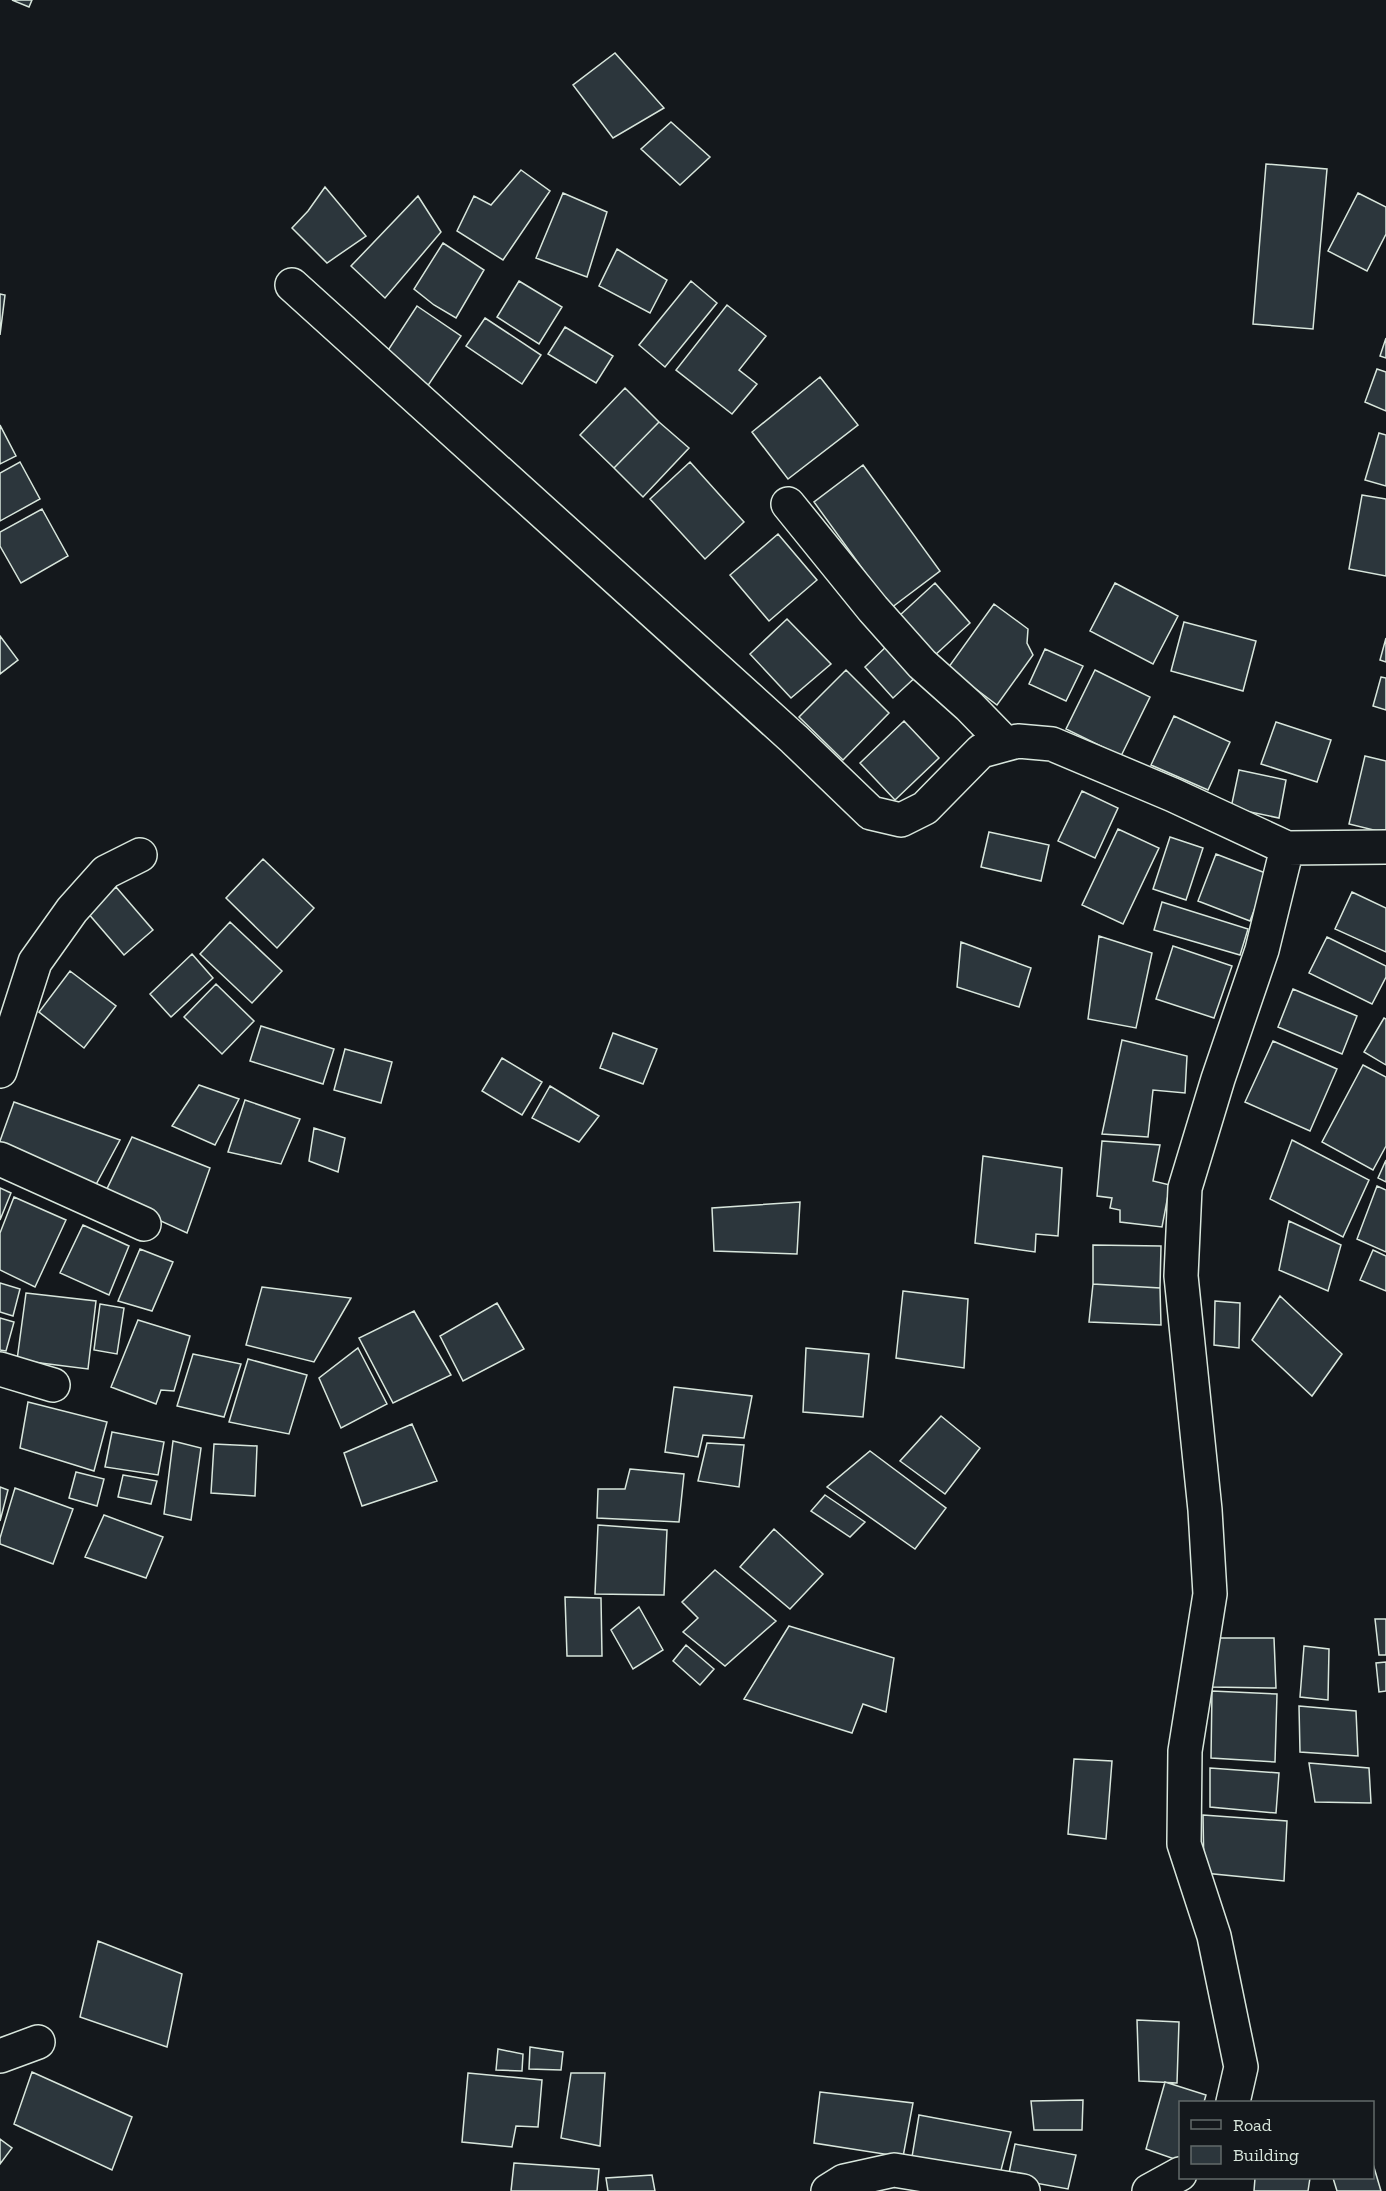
<svg xmlns="http://www.w3.org/2000/svg" width="1386" height="2191" font-family="'Zilla Slab',serif">
<style>
.building{fill:#2c363c;stroke:#d8e6dc;stroke-width:1.5}
.lines{fill:none;stroke-linecap:round;stroke-linejoin:round}
.minor-casing{stroke:#d8e6dc;stroke-width:36}
.minor{stroke:#14181c;stroke-width:33}
</style>
<rect width="100%" height="100%" fill="#14181c"/>
<path class="building" d="M12,0H32L29,7Z
M615,53L664,108L613,138L573,85Z
M671,122L710,157L680,185L641,149Z
M1266,164L1327,169L1313,329L1253,324Z
M521,170L550,191L503,260L457,231L474,196L491,205Z
M325,187L366,236L327,263L292,228L308,211Z
M563,193L607,212L587,277L536,258Z
M1358,193L1386,207V234L1367,271L1328,251Z
M418,196L441,232L385,298L351,266Z
M443,243L484,270L456,318L434,305L414,289Z
M617,249L667,280L650,313L599,286Z
M519,281L562,307L539,344L497,317Z
M691,281L717,303L665,367L639,345Z
M0,294L5,295L0,335Z
M727,305L766,336L739,370L757,384L732,414L676,370Z
M417,306L461,336L427,387L383,358Z
M485,318L541,355L522,384L466,346Z
M565,327L613,356L596,383L548,354Z
M1386,338V358L1380,356Z
M1377,369L1386,372V411L1365,402Z
M820,377L858,425L788,479L752,432Z
M625,388L659,422L614,468L580,435Z
M659,422L689,448L643,497L614,468Z
M0,425L16,456L0,464Z
M1379,433L1386,435V486L1365,480Z
M20,462L40,499L0,521V473Z
M690,462L744,522L705,559L650,499Z
M863,465L940,571L891,608L814,502Z
M1362,495L1386,499V576L1349,569Z
M42,509L68,556L21,583L0,546V532Z
M778,534L817,580L769,621L730,575Z
M935,583L970,623L934,656L899,616Z
M1115,583L1178,616L1153,664L1090,631Z
M994,604L1028,629L1027,643L1033,655L997,705L948,668Z
M787,619L831,664L791,698L750,654Z
M1184,622L1256,641L1243,691L1171,671Z
M0,636L18,660L0,674Z
M1386,638V662L1380,660Z
M891,642L920,673L893,698L865,667Z
M1045,649L1083,666L1066,701L1029,684Z
M846,670L889,713L843,760L799,717Z
M1095,670L1150,697L1121,756L1066,729Z
M1381,677L1386,678V710L1373,706Z
M1174,716L1230,742L1208,790L1151,765Z
M904,721L939,758L895,800L860,763Z
M1276,722L1331,740L1317,782L1261,764Z
M1365,756L1386,761V833L1349,824Z
M1239,770L1286,780L1279,818L1231,808Z
M1082,791L1118,808L1095,858L1058,841Z
M1118,829L1159,848L1123,924L1082,905Z
M989,832L1049,845L1041,881L981,867Z
M1170,837L1203,848L1186,900L1153,889Z
M1216,854L1268,874L1250,921L1198,901Z
M263,859L314,908L277,948L226,898Z
M116,887L153,930L124,955L87,912Z
M1352,892L1386,908V952L1335,929Z
M1162,902L1248,929L1240,955L1154,930Z
M230,922L282,971L252,1003L200,954Z
M1099,936L1152,953L1136,1028L1088,1019Z
M1327,937L1386,966V977L1372,1004L1309,973Z
M961,942L1031,968L1019,1007L957,987Z
M1173,946L1232,966L1214,1018L1156,999Z
M192,954L213,978L171,1017L150,994Z
M70,971L116,1006L84,1048L39,1012Z
M216,984L254,1021L222,1054L184,1017Z
M1293,989L1357,1016L1342,1054L1278,1027Z
M1384,1018L1386,1019V1065L1364,1052Z
M261,1026L334,1049L323,1084L250,1061Z
M613,1033L657,1049L643,1084L600,1068Z
M1122,1040L1187,1056L1185,1093L1153,1090L1148,1137L1102,1134Z
M1273,1041L1337,1069L1310,1131L1245,1102Z
M345,1049L392,1062L381,1103L334,1090Z
M502,1058L542,1082L522,1115L482,1091Z
M1363,1065L1386,1077V1146L1373,1170L1322,1142Z
M199,1085L239,1099L215,1145L172,1126Z
M550,1086L599,1116L579,1142L532,1118Z
M245,1100L300,1119L281,1164L228,1152Z
M14,1102L120,1140L93,1190L0,1147V1141Z
M314,1128L345,1138L338,1172L309,1161Z
M132,1137L210,1168L187,1233L104,1195Z
M1292,1140L1369,1180L1343,1237L1270,1199Z
M1102,1141L1160,1145L1153,1181L1170,1185L1162,1227L1120,1222V1210L1110,1208L1112,1198L1097,1196Z
M983,1156L1062,1168L1058,1236L1036,1234L1035,1252L975,1243Z
M1386,1160V1182L1378,1178Z
M1377,1186L1386,1190V1252L1357,1239Z
M0,1188L11,1193L0,1220Z
M14,1197L66,1220L35,1287L0,1270V1233Z
M800,1202L797,1254L714,1251L712,1208Z
M1289,1221L1341,1245L1328,1291L1279,1270Z
M83,1225L129,1246L109,1295L60,1273Z
M1093,1245L1161,1246L1160,1288L1093,1284Z
M140,1249L173,1262L152,1311L118,1301Z
M1373,1250L1386,1256V1291L1360,1280Z
M0,1283L20,1289L13,1316L0,1312Z
M1093,1284L1160,1288L1161,1325L1089,1322Z
M262,1287L351,1298L314,1362L246,1345Z
M903,1291L968,1299L964,1368L896,1358Z
M26,1293L96,1301L88,1369L17,1360Z
M1280,1296L1342,1354L1312,1396L1252,1340Z
M1215,1301L1240,1303L1239,1348L1214,1345Z
M497,1303L524,1349L463,1381L440,1336Z
M100,1304L124,1308L117,1354L94,1350Z
M414,1311L451,1375L393,1403L359,1338Z
M0,1318L14,1322L6,1351L0,1350Z
M138,1320L190,1336L174,1391L161,1390L156,1404L111,1387Z
M358,1348L387,1404L341,1428L319,1378Z
M806,1348L869,1354L863,1417L803,1412Z
M193,1354L241,1364L224,1417L177,1406Z
M248,1359L307,1375L289,1434L229,1422Z
M674,1387L752,1396L744,1438L703,1435L698,1457L665,1452Z
M28,1402L107,1422L94,1471L20,1448Z
M941,1416L980,1448L945,1494L900,1461Z
M412,1424L437,1481L362,1506L344,1453Z
M112,1432L164,1442L158,1475L105,1467Z
M173,1441L201,1448L191,1520L164,1514Z
M707,1443L744,1445L739,1487L698,1481Z
M214,1444L257,1446L255,1496L211,1493Z
M870,1451L946,1508L915,1549L827,1487Z
M630,1469L684,1474L679,1522L597,1518L598,1489H625Z
M76,1472L104,1479L97,1506L69,1498Z
M123,1475L157,1481L151,1504L118,1497Z
M0,1487L8,1490L0,1521Z
M15,1488L73,1509L53,1564L0,1544V1538Z
M825,1495L865,1522L850,1537L811,1511Z
M104,1515L163,1537L146,1578L85,1557Z
M598,1525L667,1530L664,1595L595,1594Z
M774,1529L823,1574L790,1609L740,1567Z
M715,1570L776,1621L725,1666L683,1632L698,1618L682,1602Z
M565,1597L601,1598L602,1656H567Z
M639,1607L663,1650L633,1669L611,1630Z
M1375,1619H1386V1655H1379Z
M789,1626L894,1658L886,1712L863,1704L852,1733L744,1699Z
M1212,1638H1274L1276,1688L1210,1687Z
M686,1645L714,1669L700,1685L673,1661Z
M1304,1646L1329,1649L1328,1700L1300,1697Z
M1386,1662V1691L1379,1692L1376,1663Z
M1212,1691L1277,1694L1275,1762L1211,1758Z
M1299,1706L1356,1711L1358,1756L1300,1752Z
M1074,1759L1112,1761L1106,1839L1068,1834Z
M1309,1763L1369,1768L1371,1803L1315,1802Z
M1210,1768L1279,1773L1276,1813L1210,1807Z
M1203,1815L1287,1821L1284,1881L1204,1873Z
M98,1941L182,1974L167,2047L80,2017Z
M1137,2020L1179,2022L1177,2083L1139,2081Z
M530,2047L563,2052L561,2070L529,2069Z
M498,2049L523,2054L522,2071L496,2070Z
M32,2072L132,2117L112,2170L14,2124Z
M468,2073L542,2080L538,2127L516,2126L512,2147L462,2142Z
M571,2073H605L600,2146L561,2138Z
M1165,2082L1206,2095L1204,2102H1180V2161L1146,2149Z
M820,2092L913,2103L903,2157L814,2143Z
M1083,2100L1082,2130H1034L1031,2101Z
M919,2115L1011,2132L1000,2174L912,2157Z
M0,2139L12,2148L0,2164Z
M1015,2144L1076,2155L1068,2189L1008,2178Z
M514,2163L599,2169L597,2191H511Z
M1373,2164L1381,2191H1337L1333,2178H1372Z
M652,2175L655,2191H608L606,2178Z
M1255,2178H1310L1308,2191H1254Z"/>
<g class="lines">
<g class="minor-casing">
<path id="minor" d="M292,285L794,739L871,813L901,820L925,808L981,751L1018,741L1052,744L1173,795L1287,848
M788,504L873,609L922,664L969,706L1006,744
M0,1071L35,962L72,910L106,872L140,855
M0,1159L144,1224
M0,1369L53,1385
M0,2056L38,2042
M1233,2102L1241,2067L1214,1936L1184,1844L1185,1751L1210,1594L1205,1510L1181,1276L1185,1188L1218,1079L1262,950L1287,848L1386,847
M828,2191L844,2181L894,2170L1023,2191
M1149,2191L1180,2174"/>
</g>
<use href="#minor" class="minor"/>
</g>
<rect x="1179" y="2101" width="195" height="78" fill="#14181c" stroke="#626a69" stroke-width="1.5"/>
<rect x="1191" y="2120" width="30" height="9" fill="#14181c" stroke="#626a69" stroke-width="1.5"/>
<text x="1233" y="2131" font-size="18" fill="#d8e6dc">Road</text>
<rect x="1191" y="2146" width="30" height="18" fill="#2c363c" stroke="#626a69" stroke-width="1.5"/>
<text x="1233" y="2161" font-size="18" fill="#d8e6dc">Building</text>
</svg>
